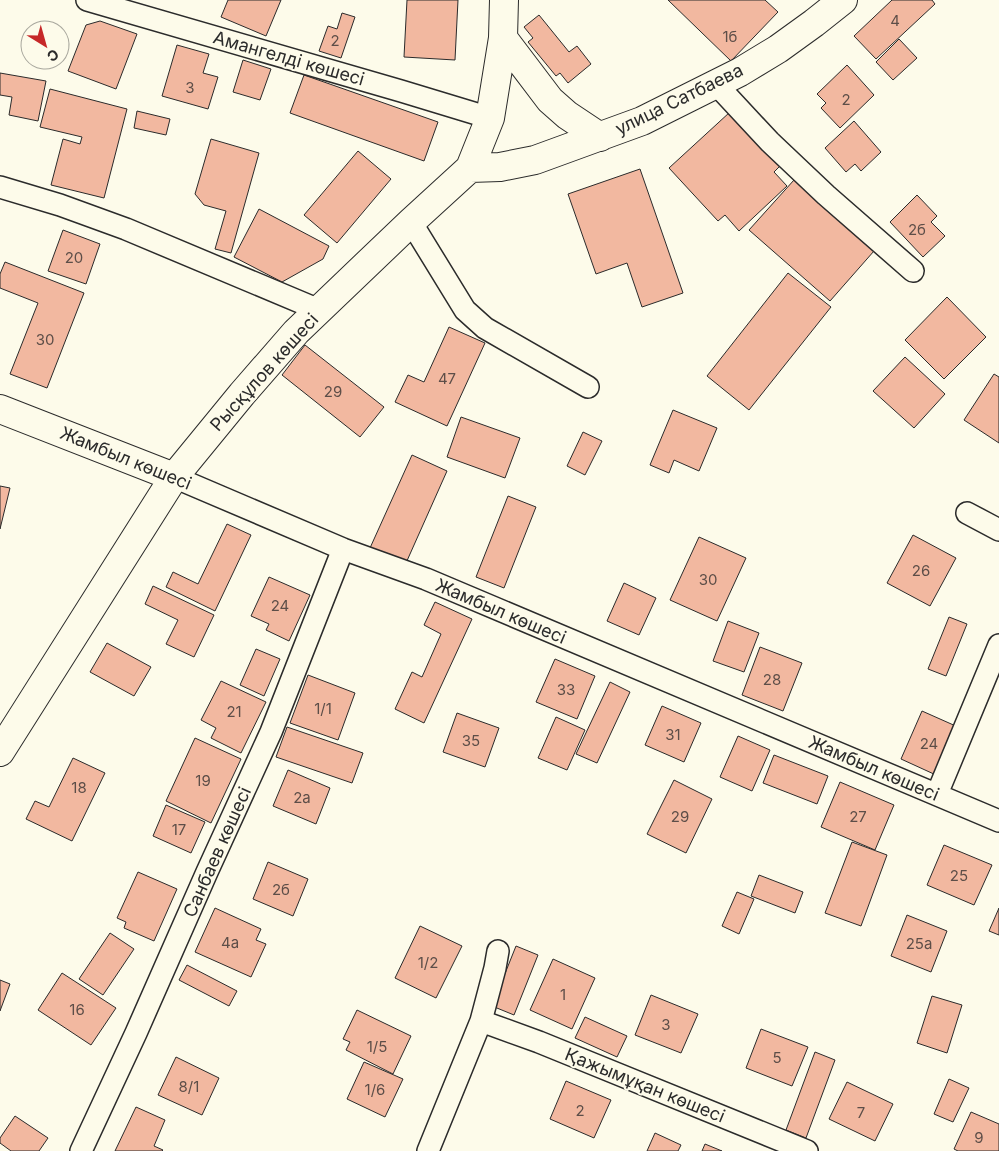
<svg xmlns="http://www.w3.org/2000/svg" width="999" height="1151" font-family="Inter,sans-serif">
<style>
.building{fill:#f2b8a0;stroke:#2b2b2b}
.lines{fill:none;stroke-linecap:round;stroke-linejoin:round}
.street-casing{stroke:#2b2b2b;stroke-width:24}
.secondary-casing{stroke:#2b2b2b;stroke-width:30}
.street{stroke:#fdfbea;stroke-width:21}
.secondary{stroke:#fdfbea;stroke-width:28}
.labels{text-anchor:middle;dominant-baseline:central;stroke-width:4;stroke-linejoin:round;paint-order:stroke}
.number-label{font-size:15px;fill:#5d4e48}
.street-label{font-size:18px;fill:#2b2b2b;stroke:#fdfbea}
</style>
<rect width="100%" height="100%" fill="#fdfbea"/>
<path class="building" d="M228,0H281L266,36L221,17Z
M407,0H458L455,60L404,57Z
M668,0H765L778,12L731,61Z
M892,0H932L935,4L876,59L854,36Z
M342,13L355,17L341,58L319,51L328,26L337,29Z
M539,15L569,52L577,46L591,64L568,83L560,73L556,76L528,42L533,38L524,27Z
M100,21L137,34L116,89L68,71L86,25Z
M899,39L917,58L893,80L876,62Z
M177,45L209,54L203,73L218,77L208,109L162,96Z
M243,60L271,69L260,100L233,92Z
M847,65L874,95L840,128L821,108L826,103L817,94Z
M0,73L46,81L38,121L9,115L12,97L0,95Z
M304,75L438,122L424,161L290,113Z
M50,89L127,109L104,198L51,185L63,139L80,144L82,137L40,127Z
M137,111L170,119L166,135L134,128Z
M730,112L780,166L774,172L787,186L739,231L725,215L718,221L669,168Z
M854,121L881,152L861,171L855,164L846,172L825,148Z
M211,139L259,153L231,253L215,249L226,211L204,205L195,194Z
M358,151L391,179L337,243L304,215Z
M640,169L683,293L642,307L627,263L596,274L568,194Z
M794,180L874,251L830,301L749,230Z
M917,195L937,216L931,222L945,236L923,257L890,222Z
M259,209L329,246L323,259L282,282L234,257Z
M63,230L100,244L86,284L48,271Z
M5,262L84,293L47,388L10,374L38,303L0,288V274Z
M788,273L831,307L749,410L707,376Z
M947,297L986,337L944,379L905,340Z
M449,327L485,343L447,426L395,402L408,375L424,382Z
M305,345L384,407L360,437L282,375Z
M905,357L945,394L914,428L873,391Z
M994,374L999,377V443L964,420Z
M673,410L717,428L699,471L674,460L669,473L650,465Z
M461,417L520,438L505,478L447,457Z
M583,432L602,441L585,475L567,466Z
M412,455L447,471L406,563L370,548Z
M0,486L10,488L0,529Z
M508,496L536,507L504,588L476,577Z
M227,524L251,535L215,611L166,587L173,572L198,584Z
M913,535L956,558L930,606L887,583Z
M699,537L746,558L717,621L670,600Z
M269,577L310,595L289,641L266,630L269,624L251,616Z
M624,583L656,598L639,635L607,621Z
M153,586L214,615L194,657L166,644L178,620L145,604Z
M435,602L472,619L424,723L395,709L412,672L422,677L441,634L424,625Z
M949,617L967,624L946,676L928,669Z
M728,621L759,633L744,672L713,661Z
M107,643L151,667L134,696L90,672Z
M760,647L802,663L783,711L742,695Z
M256,649L280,659L264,696L240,685Z
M555,659L595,676L577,719L536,702Z
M308,675L355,693L338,740L290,723Z
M221,681L266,702L241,753L211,738L216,728L201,720Z
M610,682L630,692L597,763L576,754Z
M662,706L701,723L684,762L645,745Z
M922,711L958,727L936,775L901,759Z
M457,713L499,728L485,767L443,752Z
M556,717L585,730L567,770L538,758Z
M287,727L363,753L352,783L276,757Z
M738,736L770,750L752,791L720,777Z
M195,738L241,759L211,823L166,801Z
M774,755L828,776L817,804L763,783Z
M73,758L105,773L72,841L26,819L35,801L49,807Z
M288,770L330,788L316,824L273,806Z
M674,780L712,799L686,853L647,834Z
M840,782L894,805L875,850L821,827Z
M166,805L205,822L191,853L153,836Z
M852,842L887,855L861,926L825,913Z
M944,845L992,865L974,905L927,885Z
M268,862L308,879L293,916L253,899Z
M138,872L177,889L154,941L124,928L126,922L117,918Z
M759,875L803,892L795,913L751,896Z
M737,892L754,899L739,934L722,926Z
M215,908L261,929L256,940L266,944L251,977L195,952Z
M999,908V935L989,931Z
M907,915L947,931L931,972L891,956Z
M420,926L462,946L436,998L395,978Z
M110,933L134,949L103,995L79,979Z
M516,946L538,955L514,1015L492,1006Z
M553,959L595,978L572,1029L530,1010Z
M187,965L237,991L229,1006L179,980Z
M62,973L116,1008L91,1045L38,1010Z
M0,980L10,984L0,1011Z
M651,995L698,1014L681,1053L635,1035Z
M932,996L962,1005L947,1053L917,1043Z
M357,1010L411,1036L393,1074L346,1050L350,1042L343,1039Z
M585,1017L627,1036L617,1057L575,1038Z
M761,1029L808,1047L792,1086L746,1068Z
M815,1052L835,1060L806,1138L786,1130Z
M176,1057L219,1078L202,1115L158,1095Z
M364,1062L403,1079L385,1117L347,1099Z
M949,1079L969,1088L953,1122L934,1114Z
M566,1081L611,1100L594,1138L550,1119Z
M847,1082L893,1104L875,1141L829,1119Z
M136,1107L165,1120L154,1146L163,1150L162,1151H115Z
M971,1112L999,1124V1151H958L954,1149Z
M15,1116L48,1138L39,1151H11L0,1143V1138Z
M655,1133L681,1145L678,1151H647Z
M705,1144L722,1151H702Z"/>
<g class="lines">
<g class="street-casing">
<path id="street" d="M87,0L401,91L490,118
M716,84L770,142L826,195L913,271
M0,187L60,205L126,229L319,310
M411,222L465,310L485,328L588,387
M174,477L343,549L426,579L999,821
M967,513L999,530
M937,794L999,645
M481,1021L539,1042L807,1151
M81,1151L136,1033L207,872L271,732L343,549
M428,1151L481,1021L495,968L498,951"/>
</g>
<g class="secondary-casing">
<path id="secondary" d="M503,38L550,100L567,115L600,137
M470,168L500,167L535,160L642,121L740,72L778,49L814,23L843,0
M0,409L174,477
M0,752L174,477L242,394L296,332L411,222L470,168L490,118L503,38L504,0"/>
</g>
<use href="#street" class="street"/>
<use href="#secondary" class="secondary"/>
</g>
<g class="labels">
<g class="number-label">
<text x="895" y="20">4</text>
<text x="730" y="36">1б</text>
<text x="335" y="40">2</text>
<text x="190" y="87">3</text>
<text x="846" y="99">2</text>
<text x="917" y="229">2б</text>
<text x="74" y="257">20</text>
<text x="45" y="339">30</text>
<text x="447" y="378">47</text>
<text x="333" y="391">29</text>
<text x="921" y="570">26</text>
<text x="708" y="579">30</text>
<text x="280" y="605">24</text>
<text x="772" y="679">28</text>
<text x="566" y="689">33</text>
<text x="323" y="708">1/1</text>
<text x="234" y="711">21</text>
<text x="673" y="734">31</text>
<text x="471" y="740">35</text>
<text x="929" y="743">24</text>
<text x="203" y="780">19</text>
<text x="79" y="787">18</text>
<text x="302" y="797">2а</text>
<text x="680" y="816">29</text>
<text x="858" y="816">27</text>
<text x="179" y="829">17</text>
<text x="959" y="875">25</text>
<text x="281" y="889">2б</text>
<text x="230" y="942">4а</text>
<text x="919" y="943">25а</text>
<text x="428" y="962">1/2</text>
<text x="563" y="994">1</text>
<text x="77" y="1009">16</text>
<text x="666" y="1024">3</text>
<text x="377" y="1046">1/5</text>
<text x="777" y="1057">5</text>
<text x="189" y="1086">8/1</text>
<text x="375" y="1089">1/6</text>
<text x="580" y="1110">2</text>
<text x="861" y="1112">7</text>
<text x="979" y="1137">9</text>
</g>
<g class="street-label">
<text transform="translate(289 58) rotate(16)">Амангелді көшесі</text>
<text transform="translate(679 99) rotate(-26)">улица Сатбаева</text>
<text transform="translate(264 372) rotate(-48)">Рысқұлов көшесі</text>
<text transform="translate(126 458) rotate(22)">Жамбыл көшесі</text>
<text transform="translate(501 611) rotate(23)">Жамбыл көшесі</text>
<text transform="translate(874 768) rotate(23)">Жамбыл көшесі</text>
<text transform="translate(217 852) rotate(-66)">Санбаев көшесі</text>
<text transform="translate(645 1085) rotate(22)">Қажымұқан көшесі</text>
</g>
</g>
<g transform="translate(45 45) rotate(143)"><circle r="24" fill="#fdfbea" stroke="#a9a89e"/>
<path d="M0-4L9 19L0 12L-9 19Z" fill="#c62828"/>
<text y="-8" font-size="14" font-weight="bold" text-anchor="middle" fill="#2b2b2b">С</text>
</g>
</svg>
